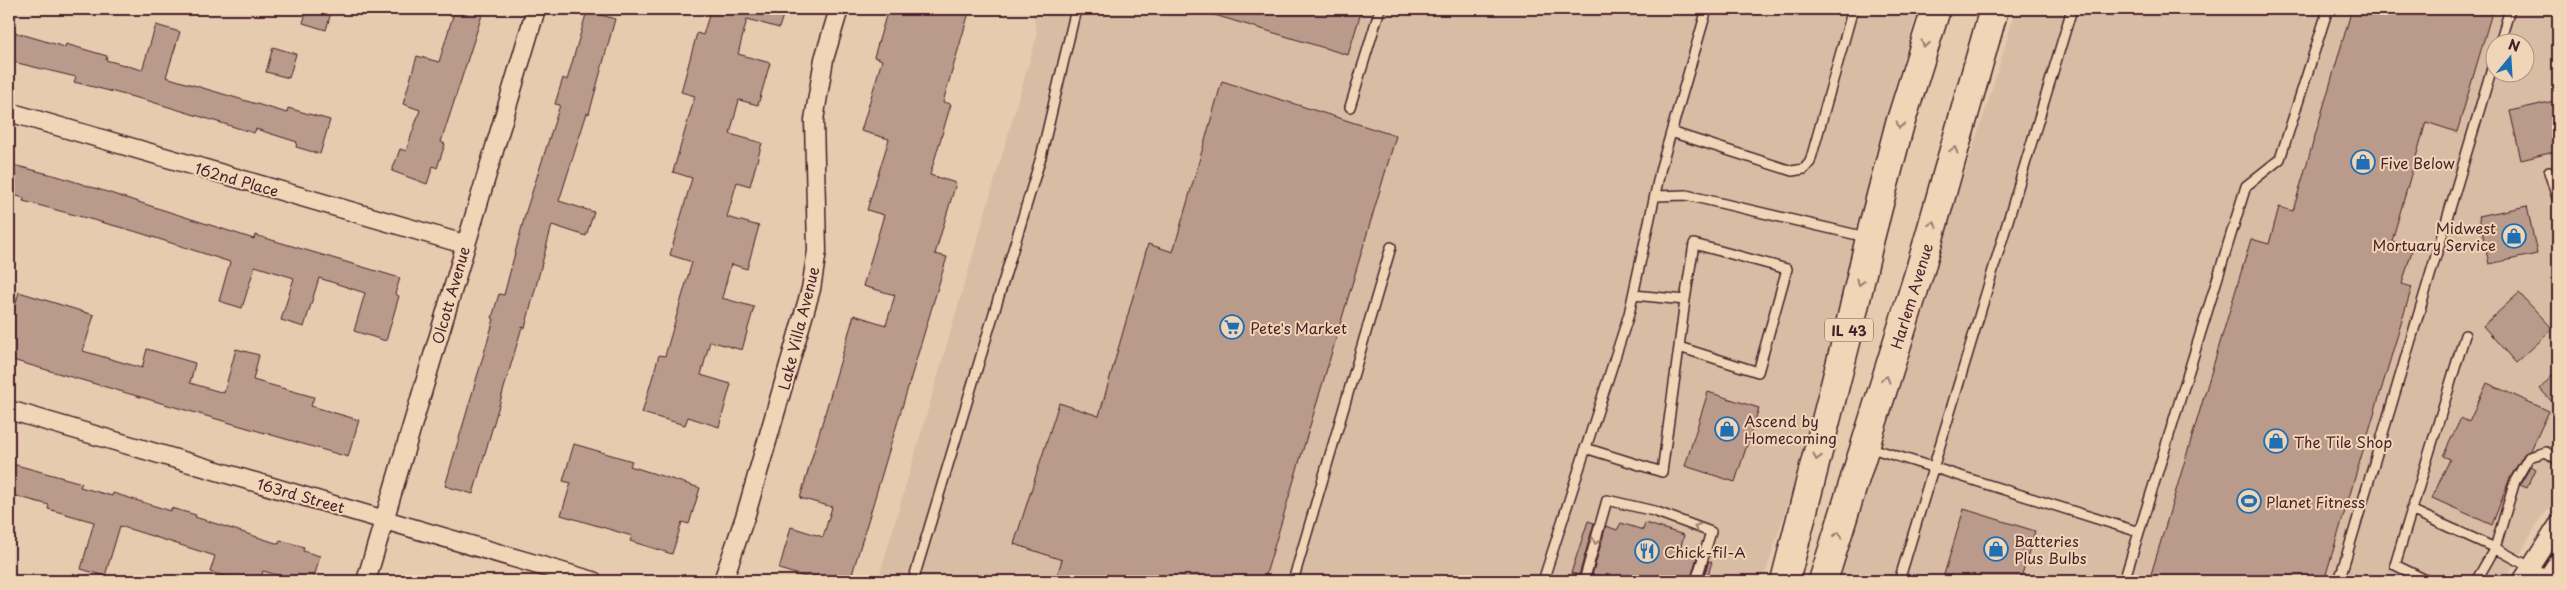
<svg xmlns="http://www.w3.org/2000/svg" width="2567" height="590" font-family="'Playpen Sans',sans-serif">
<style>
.built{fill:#d9bca4;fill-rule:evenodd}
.building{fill:#ba9a8a;stroke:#4a1f2b}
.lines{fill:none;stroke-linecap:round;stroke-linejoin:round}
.lane-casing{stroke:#4a1f2b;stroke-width:12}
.street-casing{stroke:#4a1f2b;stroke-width:21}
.primary-casing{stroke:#4a1f2b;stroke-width:31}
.lane{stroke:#f0d6b7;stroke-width:9}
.street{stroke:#f0d6b7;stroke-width:18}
.primary{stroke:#f0d6b7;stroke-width:28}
.oneway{stroke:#9d7a71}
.labels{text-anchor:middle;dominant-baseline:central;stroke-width:4;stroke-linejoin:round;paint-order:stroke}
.shield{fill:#f0d6b7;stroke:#7c5655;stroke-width:1}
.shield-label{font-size:14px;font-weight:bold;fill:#4a1f2b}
.poi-label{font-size:15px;fill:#4a1f2b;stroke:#f0d6b7;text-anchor:start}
.street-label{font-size:15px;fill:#4a1f2b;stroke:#f0d6b7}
</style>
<rect width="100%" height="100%" fill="#e6cbaf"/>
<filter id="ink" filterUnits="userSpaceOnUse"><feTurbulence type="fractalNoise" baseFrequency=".02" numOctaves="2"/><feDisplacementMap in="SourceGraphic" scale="10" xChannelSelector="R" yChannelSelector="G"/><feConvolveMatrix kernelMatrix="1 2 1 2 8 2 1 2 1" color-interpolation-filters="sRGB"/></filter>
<g filter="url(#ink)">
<path class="built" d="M1032,9H1918L1874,157L1835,333L1790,496L1763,581H878L1037,35Z
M2016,9H2558V498L2539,520L2505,581H1835L1884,418L1991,93ZM2494,42H2524V72H2494Z"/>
<path class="building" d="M307,9H332L326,30L303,23Z
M455,9H484L441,142L445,144L437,168L433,166L427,184L392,171L400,149L406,151L420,110L403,104L417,56L439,62Z
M711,9H785L779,28L747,19L738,54L770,63L758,105L739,100L730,134L762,143L750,186L737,182L727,217L759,226L747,269L731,264L722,298L754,307L742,350L710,341L701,375L731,384L719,427L688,417L685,425L642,413L659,355L665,356L692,262L670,255L692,178L673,172L695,96L681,92L697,33L703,35Z
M888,9H970L943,102L951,104L930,175L956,183L935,254L947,257L850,581H819L779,569L791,527L823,537L832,507L800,498L854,315L886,325L895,295L863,286L884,215L867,210L889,139L861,131L882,60L874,57Z
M1209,9H1362L1348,55L1208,13Z
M2352,9H2493L2457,132L2426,122L2392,241L2413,247L2402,284L2412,287L2324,581H2149L2251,239L2269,244L2279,207L2293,211Z
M587,11L615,19L589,114L587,113L559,201L594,212L586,236L552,225L525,328L522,327L473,494L445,486L494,319L492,318L499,294L504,295L526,211L560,105L555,104L563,78L567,80Z
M156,25L180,32L166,77L287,113L288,108L330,120L320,154L296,147L297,142L256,129L254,133L149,101L74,82L76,77L9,61V50L14,32L65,47L66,44L107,56L106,60L142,70Z
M273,47L296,54L289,78L266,72Z
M1222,81L1396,136L1264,581H1055L1062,560L1014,544L1059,403L1099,416L1148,244L1173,252Z
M2558,100V151L2521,160L2510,111Z
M9,164L57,176L254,239L255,235L400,278L395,294L399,296L386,341L354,331L365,293L319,278L304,327L281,320L294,278L255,266L242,308L219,301L230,262L134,231L23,201L24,198L9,194Z
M2527,206L2537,254L2489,264L2479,216Z
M19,292L94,315L83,351L142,368L147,349L195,363L190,383L224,393L236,349L259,355L253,380L314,397L311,406L359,420L348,457L9,359V327Z
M2519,293L2553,329L2516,363L2483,326Z
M2558,369V408L2540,389Z
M2487,383L2549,411L2531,450L2524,454L2510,478L2492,525L2432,498L2450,459L2443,456L2461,418L2469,422Z
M1708,392L1759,408L1735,482L1685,466Z
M574,444L632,461L630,466L700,488L689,524L682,522L672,554L630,541L632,536L561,515L571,483L563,481Z
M9,463L82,483L80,487L112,496L113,493L171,511V508L196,515L195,517L279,544L280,540L304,547L303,551L320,556L313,581H299L263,571L260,581H242L210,572L215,556L120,526L105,576L81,569L94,522L48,509L49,505L9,494Z
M2531,466L2536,469L2527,488L2520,485Z
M1964,509L2035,531L2020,581H1942Z
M1588,521L1594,523L1579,575L1571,573Z
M1621,523L1643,530L1645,523L1684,535L1680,550L1697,557L1690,581H1618L1597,575L1596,580L1591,579L1606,526L1617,530Z
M1709,561L1712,562L1706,581H1702Z"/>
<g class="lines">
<g class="lane-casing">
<path id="lane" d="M2500,42L2510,9
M1350,107L1380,9
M1671,132L1792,171L1804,169L1810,162L1853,9
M2549,172L2558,201
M1656,196L1686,195L1866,237
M1679,347L1685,300
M1868,447L2139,532
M1585,448L1662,472L1679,347L1758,372L1787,269L1694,244L1685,300L1634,295
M2411,510L2495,548L2549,577
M913,581L1041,157L1076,9
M1293,581L1391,247
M1543,581L1629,314L1661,167L1707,9
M1584,581L1607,500L1654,511L1711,532L1696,581
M1899,581L2072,9
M2124,581L2246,186L2280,159L2328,9
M2339,581L2494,61
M2428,581L2395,565L2465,335
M2476,581L2495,548L2515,481L2529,457L2546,452L2558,460"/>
</g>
<g class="street-casing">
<path id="street" d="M9,112L464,244
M9,410L593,581
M366,581L536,9
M723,581L746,514L811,289L817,251L814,120L824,59L839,9
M2522,581L2558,525
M2546,581L2558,563"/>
</g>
<g class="primary-casing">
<path id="primary" d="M1785,581L1847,338L1870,238L1899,127L1936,9
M1823,581L1920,270L1994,9"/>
</g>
<use href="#lane" class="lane"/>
<use href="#street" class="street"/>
<use href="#primary" class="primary"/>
</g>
<defs><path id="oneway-chevron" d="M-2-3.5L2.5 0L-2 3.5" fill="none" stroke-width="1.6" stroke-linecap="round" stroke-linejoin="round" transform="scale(1.25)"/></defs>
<g class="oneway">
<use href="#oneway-chevron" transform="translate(1925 44) rotate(107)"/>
<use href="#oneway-chevron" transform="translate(1900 125) rotate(106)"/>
<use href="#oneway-chevron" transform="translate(1954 150) rotate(-74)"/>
<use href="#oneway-chevron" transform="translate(1933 224) rotate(-74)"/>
<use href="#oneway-chevron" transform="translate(1860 282) rotate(103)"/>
<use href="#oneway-chevron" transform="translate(1886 379) rotate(-73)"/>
<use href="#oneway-chevron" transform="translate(1817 457) rotate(104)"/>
<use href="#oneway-chevron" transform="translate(1697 527) rotate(-160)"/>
<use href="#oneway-chevron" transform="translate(1838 535) rotate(-73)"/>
<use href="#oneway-chevron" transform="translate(1596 541) rotate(106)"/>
</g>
</g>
<defs>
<g id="shop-ring" transform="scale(1.25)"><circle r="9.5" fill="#f0d6b7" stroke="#1f6fb2" stroke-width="1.5"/><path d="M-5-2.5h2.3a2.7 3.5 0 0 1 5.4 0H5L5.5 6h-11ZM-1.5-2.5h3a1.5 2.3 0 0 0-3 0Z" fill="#1f6fb2"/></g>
<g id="supermarket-ring" transform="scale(1.25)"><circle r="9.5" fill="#f0d6b7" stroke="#1f6fb2" stroke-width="1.5"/><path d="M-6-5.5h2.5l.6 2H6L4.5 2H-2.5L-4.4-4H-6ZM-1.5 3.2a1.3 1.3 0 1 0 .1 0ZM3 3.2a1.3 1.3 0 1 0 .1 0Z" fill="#1f6fb2"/></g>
<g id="stadium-ring" transform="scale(1.25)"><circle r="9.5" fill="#f0d6b7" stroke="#1f6fb2" stroke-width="1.5"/><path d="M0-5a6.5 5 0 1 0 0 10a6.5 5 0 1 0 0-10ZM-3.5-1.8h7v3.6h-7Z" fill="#1f6fb2"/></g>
<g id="restaurant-ring" transform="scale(1.25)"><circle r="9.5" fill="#f0d6b7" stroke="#1f6fb2" stroke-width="1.5"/><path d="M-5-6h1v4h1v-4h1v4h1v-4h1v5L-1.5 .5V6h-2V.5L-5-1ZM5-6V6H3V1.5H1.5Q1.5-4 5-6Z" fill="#1f6fb2"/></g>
</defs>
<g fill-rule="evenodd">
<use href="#shop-ring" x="2363" y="162"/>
<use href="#shop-ring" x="2514" y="236"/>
<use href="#supermarket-ring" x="1232" y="327"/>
<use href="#shop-ring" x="1727" y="429"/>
<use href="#shop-ring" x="2276" y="441"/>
<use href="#stadium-ring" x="2249" y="501"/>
<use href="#shop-ring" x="1996" y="549"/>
<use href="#restaurant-ring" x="1647" y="551"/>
</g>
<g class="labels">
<rect class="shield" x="1825" y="318.5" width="48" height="23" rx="4"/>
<g class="shield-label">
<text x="1849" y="330">IL 43</text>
</g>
<g class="poi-label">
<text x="2380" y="162">Five Below</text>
<text x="2496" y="227" text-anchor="end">Midwest<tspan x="2496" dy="17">Mortuary Service</tspan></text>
<text x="1250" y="327">Pete's Market</text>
<text x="1744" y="420">Ascend by<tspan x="1744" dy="17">Homecoming</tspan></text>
<text x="2294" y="441">The Tile Shop</text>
<text x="2266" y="501">Planet Fitness</text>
<text x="2014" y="540">Batteries<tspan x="2014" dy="17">Plus Bulbs</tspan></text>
<text x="1664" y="551">Chick-fil-A</text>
</g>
<g class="street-label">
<text transform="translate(237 179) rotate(16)">162nd Place</text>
<text transform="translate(450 295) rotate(-74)">Olcott Avenue</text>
<text transform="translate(1911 296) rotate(-73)">Harlem Avenue</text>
<text transform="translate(798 328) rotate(-76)">Lake Villa Avenue</text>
<text transform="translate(301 495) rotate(16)">163rd Street</text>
</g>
</g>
<rect width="2567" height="590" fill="none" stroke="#f0d6b7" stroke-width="30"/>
<rect x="15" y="15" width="2537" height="560" fill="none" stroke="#4a1f2b" stroke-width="2" filter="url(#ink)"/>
<g transform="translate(2510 58) rotate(18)"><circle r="24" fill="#f0d6b7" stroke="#ae8d7f"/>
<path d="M0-4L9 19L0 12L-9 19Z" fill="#1f6fb2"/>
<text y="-8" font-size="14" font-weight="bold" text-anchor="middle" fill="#4a1f2b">N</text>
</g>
</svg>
